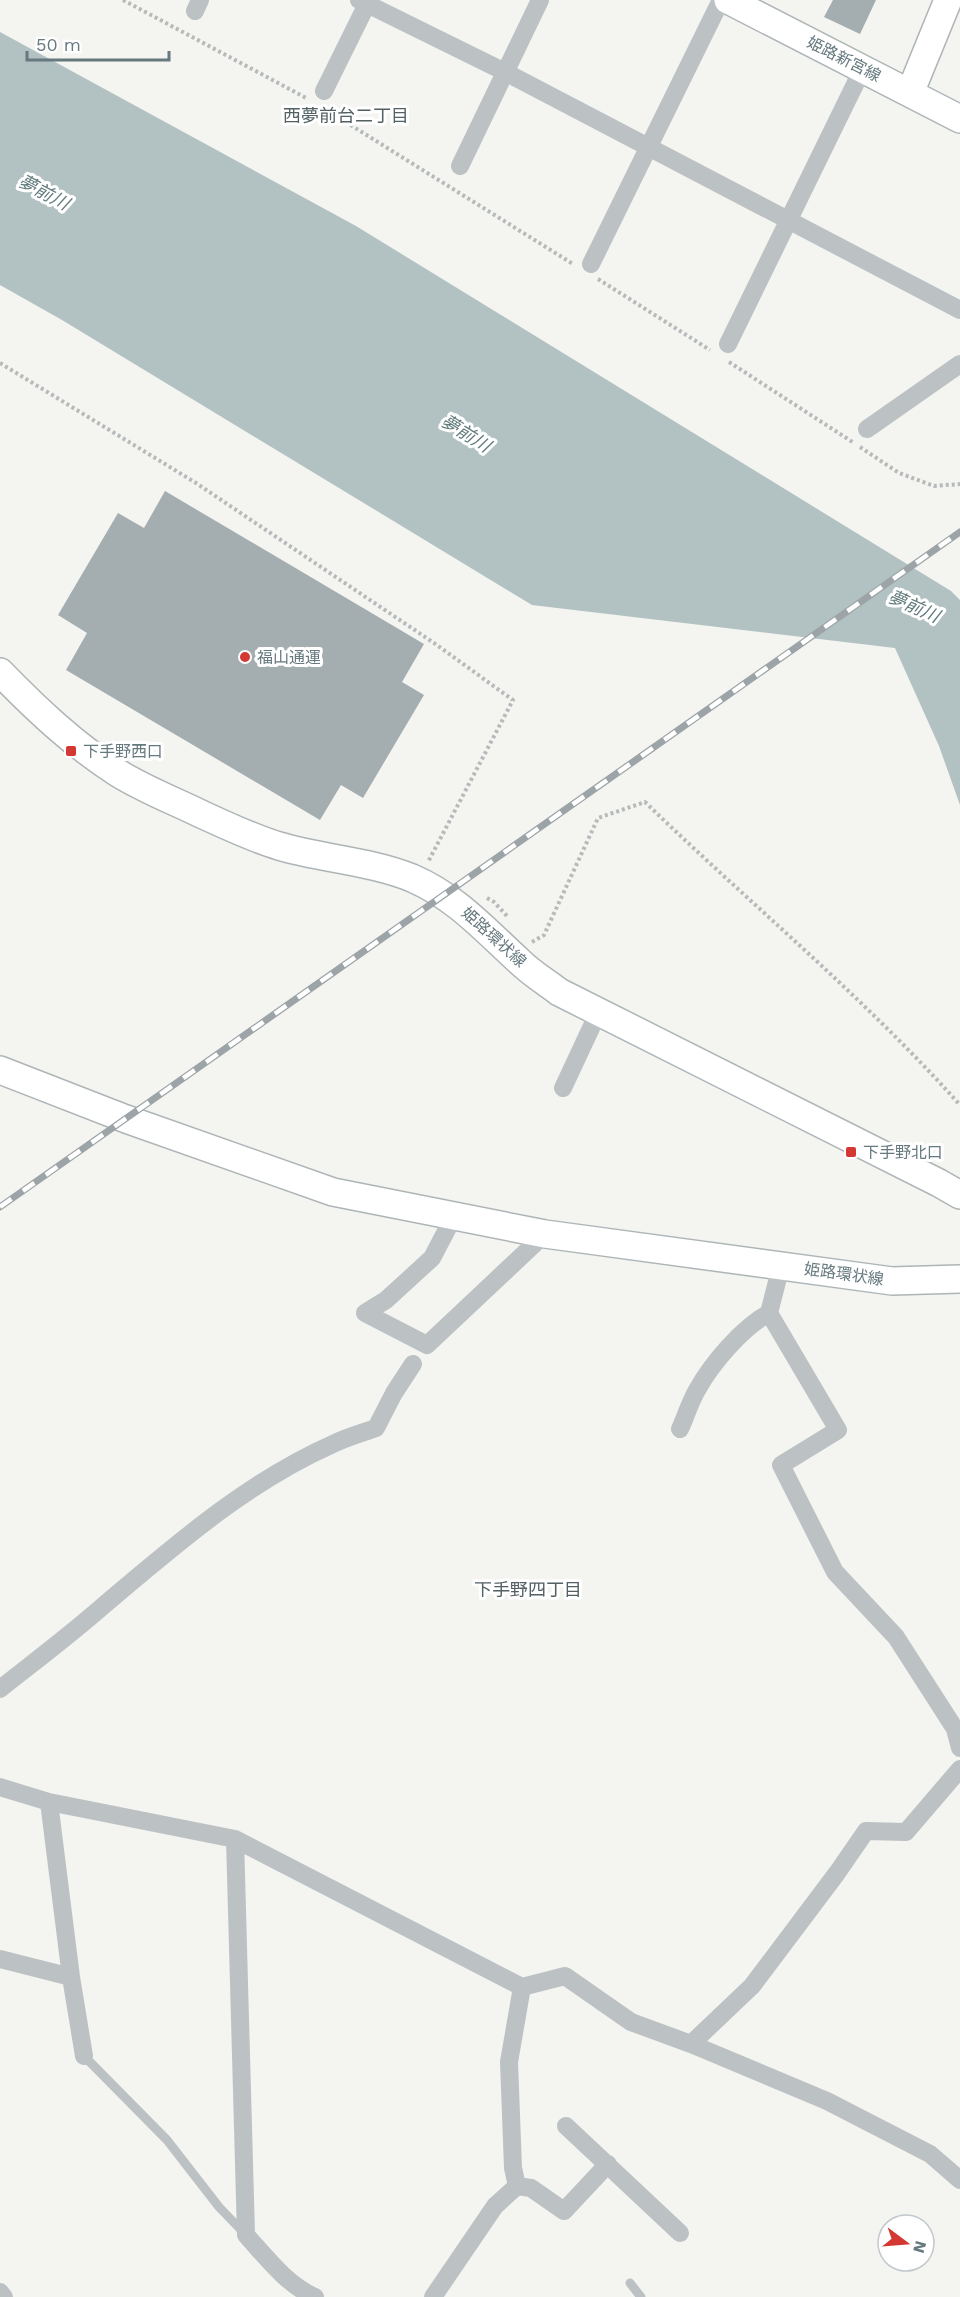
<svg xmlns="http://www.w3.org/2000/svg" width="960" height="2297" font-family="'Work Sans','Noto Sans JP',sans-serif">
<style>
.water{fill:#b2c1c2}
.building{fill:#a4adaf}
.lines{fill:none;stroke-linecap:round;stroke-linejoin:round}
.secondary-casing{stroke:#aeb5b7;stroke-width:30}
.path{stroke:#b6babb;stroke-width:4;stroke-dasharray:3 3;stroke-linecap:butt}
.lane{stroke:#bcc1c3;stroke-width:9}
.street{stroke:#bcc1c3;stroke-width:18}
.secondary{stroke:#fff;stroke-width:27}
.rail-casing{stroke:#9ca4a7;stroke-width:7}
.rail{stroke:#fff;stroke-width:4.5;stroke-dasharray:14;stroke-linecap:butt}
.poi-dot{fill:#d33832;stroke:#fff;stroke-width:2}
.labels{text-anchor:middle;dominant-baseline:central;stroke-width:6;stroke-linejoin:round;paint-order:stroke}
.street-label{font-size:16px;fill:#66797f;stroke:#fff}
.poi-label{font-size:16px;fill:#66797f;stroke:#fff;text-anchor:start}
.neighbourhood-label{font-size:18px;fill:#536165;stroke:#fff}
.water-label{font-size:18px;font-style:italic;fill:#627b7c;stroke:#fff}
</style>
<rect width="100%" height="100%" fill="#f4f4f1"/>
<path class="water" d="M0,32L356,226L951,591L960,600V805L939,746L895,648L532,605L62,320L0,285Z"/>
<path class="building" d="M833,0H876L860,34L824,17Z
M165,491L424,644L402,682L424,695L363,798L341,785L320,820L66,670L87,633L58,615L118,513L144,528Z"/>
<g class="lines">
<g class="secondary-casing">
<path id="secondary" d="M728,0L960,119
M910,93L948,0
M0,672C36,709 74,745 118,773C144,789 172,800 199,813C225,825 252,838 279,846C323,859 370,861 412,878C456,897 485,930 519,961C531,973 546,982 559,992L939,1183L960,1195
M0,1070L126,1119L333,1192L545,1234L892,1281L960,1279"/>
</g>
<path class="path" d="M123,0L308,99
M325,109L573,264
M598,279L710,350
M729,362L854,443
M0,363L196,483L434,643L513,700L428,862
M860,447L899,473L934,486L960,484
M487,898L494,902L508,917
M532,942L544,935L598,818L645,802C749,903 863,996 960,1105"/>
<path class="lane" d="M84,2056L167,2140L219,2207L245,2234
M630,2283L641,2297"/>
<path class="street" d="M359,0L505,72L960,310
M195,11L200,0
M324,91L369,0
M460,166L540,0
M591,264L721,0
M728,344L863,68
M867,429L960,364
M563,1088L598,1013
M454,1216L432,1258L386,1300L365,1313L427,1345L545,1234
M781,1266L769,1313L838,1430L781,1465L835,1572L896,1637L955,1729L960,1748
M680,1429C686,1416 690,1402 697,1390C712,1363 742,1328 769,1313
M0,1689C34,1662 70,1635 103,1606C174,1546 247,1482 333,1444C347,1437 362,1433 376,1428L394,1393L413,1364
M0,1787L49,1802L235,1839L522,1987L565,1976L631,2022L691,2044L827,2101L930,2154L960,2180
M49,1802L71,1977L84,2056
M235,1839L246,2235C266,2257 287,2285 315,2297
M0,1959L71,1977
M691,2044L752,1986L837,1873L866,1831L906,1832L960,1769
M566,2126L680,2233
M517,2186L513,2168L509,2062L522,1987
M0,2292L4,2297
M433,2297L495,2206L517,2186L531,2188L564,2211L608,2164"/>
<use href="#secondary" class="secondary"/>
<g class="rail-casing">
<path id="rail" d="M0,1207L960,532"/>
</g>
<use href="#rail" class="rail"/>
</g>
<g class="poi-dot">
<circle cx="245" cy="657" r="6"/>
<rect x="65" y="745" width="12" height="12" rx="3"/>
<rect x="845" y="1146" width="12" height="12" rx="3"/>
</g>
<g class="labels">
<g class="street-label">
<text transform="translate(844 59) rotate(27)">姫路新宮線</text>
<text transform="translate(494 937) rotate(42)">姫路環状線</text>
<text transform="translate(844 1274) rotate(8)">姫路環状線</text>
</g>
<g class="poi-label">
<text x="257" y="657">福山通運</text>
<text x="83" y="751">下手野西口</text>
<text x="863" y="1152">下手野北口</text>
</g>
<g class="neighbourhood-label">
<text x="346" y="115">西夢前台二丁目</text>
<text x="528" y="1589">下手野四丁目</text>
</g>
<g class="water-label">
<text transform="translate(44 192) rotate(28)">夢前川</text>
<text transform="translate(466 433) rotate(32)">夢前川</text>
<text transform="translate(914 606) rotate(24)">夢前川</text>
</g>
</g>
<g transform="translate(906 2243) rotate(106)"><circle r="28" fill="#ffffff" stroke="#c2c9cc" stroke-width="1.5"/>
<path d="M0-4.5L10 22L0 15L-10 22Z" fill="#d33832"/>
<text y="-9" font-size="16" font-weight="bold" text-anchor="middle" fill="#66797f">N</text>
</g>
<path d="M27 51v9h142v-9" fill="none" stroke="#66797f" stroke-width="3"/>
<text x="36" y="51" font-size="18" fill="#66797f" stroke="#ffffff" stroke-width="4.5" paint-order="stroke">50 m</text>
</svg>
